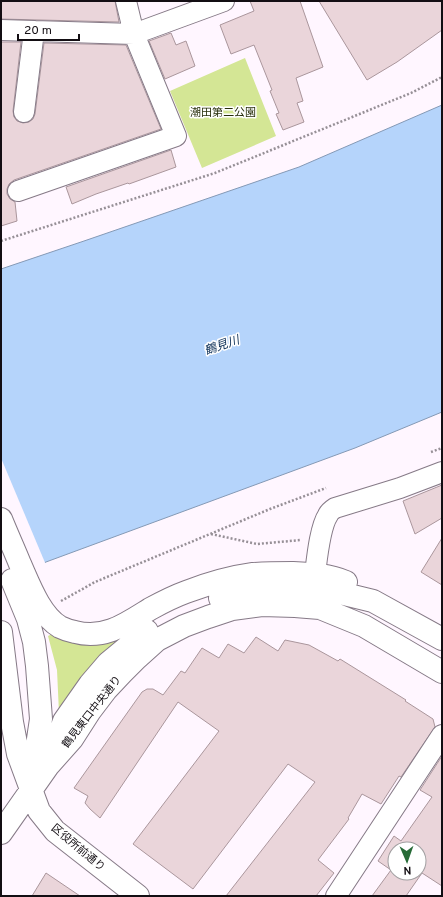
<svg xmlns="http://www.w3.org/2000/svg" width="443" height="897" font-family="Overpass,'Noto Sans JP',sans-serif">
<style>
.green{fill:#d4e695}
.water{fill:#b5d4fb;stroke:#8499b5}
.pier{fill:#fff6ff}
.building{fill:#ead5da;stroke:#aa969c;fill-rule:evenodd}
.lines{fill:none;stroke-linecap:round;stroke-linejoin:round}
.minor-casing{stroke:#867a87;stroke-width:22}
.tertiary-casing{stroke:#867a87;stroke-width:24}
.path{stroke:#979097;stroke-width:2.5;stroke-dasharray:2 2;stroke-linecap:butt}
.minor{stroke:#fff;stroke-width:20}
.tertiary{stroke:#fff;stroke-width:22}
.labels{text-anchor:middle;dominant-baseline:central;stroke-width:3;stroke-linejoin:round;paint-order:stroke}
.park-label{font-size:11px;fill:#272e0a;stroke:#fff}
.street-label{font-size:11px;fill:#130e13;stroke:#fff}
.water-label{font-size:12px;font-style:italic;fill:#0c2f57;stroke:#fff}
</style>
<rect width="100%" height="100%" fill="#fff6ff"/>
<path class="green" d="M245,58L276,136L202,168L170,91Z
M52,634L90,644L110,642L126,635L59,713L57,670L48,636Z"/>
<path class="water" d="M442,105V412L355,448L46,562L1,583V269L84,241L299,167Z"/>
<path class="pier" d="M1,458L46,565L1,585Z"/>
<path class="building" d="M1,1H115L119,22L1,19Z
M250,1H300L323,67L296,78L303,101L297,103L304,122L283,130L276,114L279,113L270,91L272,90L254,45L231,54L220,25L254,11Z
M319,1H442V30L397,62L367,80Z
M171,33L176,45L186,41L195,66L165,79L149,41Z
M1,42H21L13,111L14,117L17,121L23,123L29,122L33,119L35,114L44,43L126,45L161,129L14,180L9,184L7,189V194L10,199L15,202L17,221L1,226Z
M171,150L176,167L129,184L128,183L96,194L72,204L66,187Z
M442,485V518L415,534L403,501Z
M442,538V585L421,572Z
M256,637L278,651L285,640L309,645L338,661L340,659L406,700L405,701L433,719L435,727L401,777L399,776L381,804L362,794L348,818L349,819L318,860L334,873L316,896H226L315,782L288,764L193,889L133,844L219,731L178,702L100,818L90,809L85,803L88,796L74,788L142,692L147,689H153L163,695L181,671L185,673L202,648L219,658L228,644L244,653Z
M442,756V886L422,873L406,896H372L391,870L378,861L394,836L401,841L432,797L420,790ZM395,849H419V873H395Z
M46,873L80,896H32Z"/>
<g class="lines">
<g class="minor-casing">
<path id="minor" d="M1,30L134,34L224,1
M24,112L34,31
M18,191L176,136L134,34L126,1
M315,574C317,558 320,527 328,515C329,512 332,510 335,508L400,488L442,472
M336,896L442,735"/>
</g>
<g class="tertiary-casing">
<path id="tertiary" d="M1,519C7,534 14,549 20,564C29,584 40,615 60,627C64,629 70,631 75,632C104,640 126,624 150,609C161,603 175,596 186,592C207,584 231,577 253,574C266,573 280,573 293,573C312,574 329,575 346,582
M12,580L28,619L34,642L37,666L41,719L31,786
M220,598L247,592L267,589L291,588L332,591L373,601L442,639
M1,632L12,722L18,754L39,811L55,831L138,896
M52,753L64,721L90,684L108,663L131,644L147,631
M1,833L48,766L72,739L90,711L106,690L122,673L137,658L157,640L184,626L208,617L232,609L262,605L295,606L320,608L364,626L442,672"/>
</g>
<path class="path" d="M1,241L215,173L411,93L442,77
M431,452L442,448
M211,534L257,544L301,540
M61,601L95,582L270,509L326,488"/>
<use href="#minor" class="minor"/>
<use href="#tertiary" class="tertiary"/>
</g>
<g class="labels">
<g class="park-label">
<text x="223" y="113">潮田第二公園</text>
</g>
<g class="street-label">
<text transform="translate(92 712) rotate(-52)">鶴見東口中央通り</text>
<text transform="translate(78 848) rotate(40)">区役所前通り</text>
</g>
<g class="water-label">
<text transform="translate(222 346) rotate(-19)">鶴見川</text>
</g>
</g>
<rect width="443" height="897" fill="none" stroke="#130e13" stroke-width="4"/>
<g transform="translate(407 861) rotate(178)"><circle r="19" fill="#ffffff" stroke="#a19fa1"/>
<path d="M0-3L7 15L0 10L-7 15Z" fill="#266a36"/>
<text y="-6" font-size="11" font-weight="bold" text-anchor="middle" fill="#130e13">N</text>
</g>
<path d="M18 34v6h61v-6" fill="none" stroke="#130e13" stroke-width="2"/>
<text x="24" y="34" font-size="12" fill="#130e13" stroke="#ffffff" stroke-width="3" paint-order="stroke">20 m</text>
</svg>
